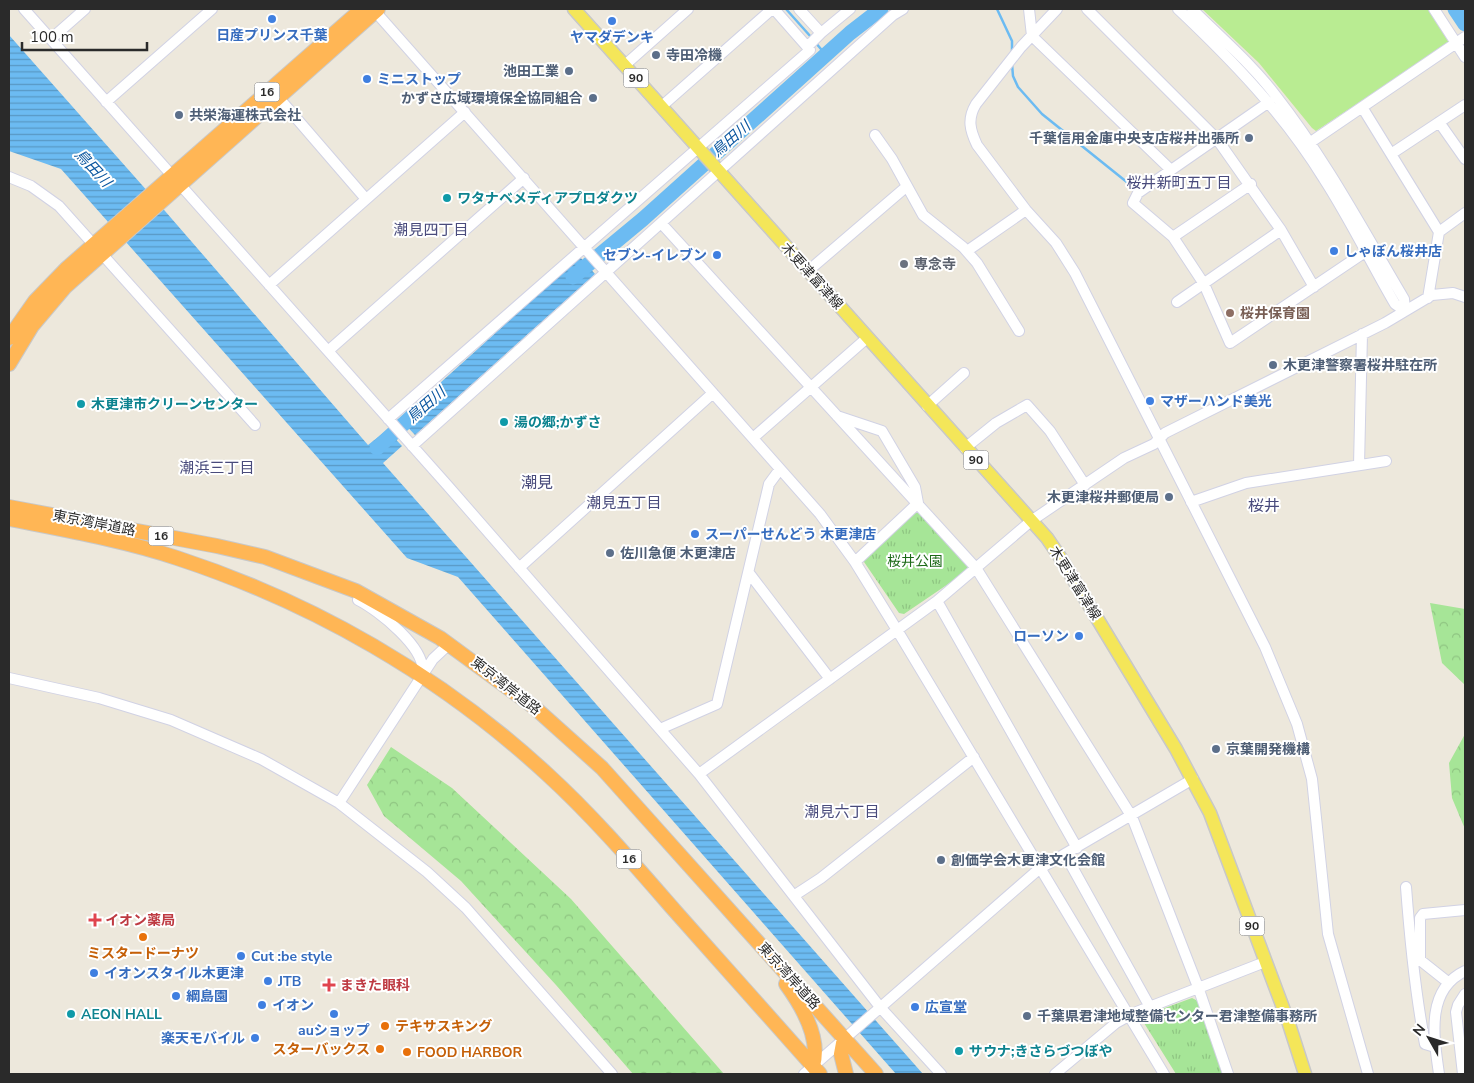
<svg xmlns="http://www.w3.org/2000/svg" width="1474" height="1083" font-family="'Nunito Sans','Noto Sans JP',sans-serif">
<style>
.grass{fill:url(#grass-tufts)}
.forest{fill:url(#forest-crowns)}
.pitch{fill:#b9ec92}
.water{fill:url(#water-rules)}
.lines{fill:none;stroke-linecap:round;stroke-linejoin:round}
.stream{stroke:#6cbbf2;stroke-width:2.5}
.river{stroke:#6cbbf2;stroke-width:15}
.minor-casing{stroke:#d1d2e4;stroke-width:12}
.major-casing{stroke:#c8c8c8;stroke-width:15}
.highway-casing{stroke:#c8c8c8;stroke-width:16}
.minor{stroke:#fff;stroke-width:10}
.major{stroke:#f4e659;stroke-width:12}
.highway{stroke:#ffb655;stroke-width:14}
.shop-dot{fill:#3f7fe0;stroke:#fff;stroke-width:2}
.service-dot{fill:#5c6f8a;stroke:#fff;stroke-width:2}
.culture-dot{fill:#0f9aa8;stroke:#fff;stroke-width:2}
.worship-dot{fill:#6b7280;stroke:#fff;stroke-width:2}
.education-dot{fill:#8d6e63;stroke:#fff;stroke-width:2}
.health-dot{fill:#e0444e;stroke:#fff;stroke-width:2}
.food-dot{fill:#e8710a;stroke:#fff;stroke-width:2}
.labels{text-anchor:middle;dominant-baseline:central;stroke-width:4;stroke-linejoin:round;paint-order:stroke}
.shield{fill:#fff;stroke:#6a6a6a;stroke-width:1}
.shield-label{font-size:12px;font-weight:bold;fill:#2a2a2a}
.shop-label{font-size:14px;font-weight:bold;fill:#366cbe;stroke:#fff;text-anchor:start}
.service-label{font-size:14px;font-weight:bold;fill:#4e5e75;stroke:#fff;text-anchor:start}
.culture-label{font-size:14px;font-weight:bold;fill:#0d838f;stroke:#fff;text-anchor:start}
.worship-label{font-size:14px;font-weight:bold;fill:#5b616d;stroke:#fff;text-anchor:start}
.street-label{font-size:14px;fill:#2a2a2a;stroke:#fff}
.education-label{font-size:14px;font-weight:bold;fill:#785e54;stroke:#fff;text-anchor:start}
.park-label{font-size:14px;fill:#1d6a18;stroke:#fff}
.health-label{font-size:14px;font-weight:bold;fill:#be3a42;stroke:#fff;text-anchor:start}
.food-label{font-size:14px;font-weight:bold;fill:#c56008;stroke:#fff;text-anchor:start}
.water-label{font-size:15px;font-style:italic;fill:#0a569f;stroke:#fff}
.neighbourhood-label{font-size:15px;fill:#494b7c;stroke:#fff}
.quarter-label{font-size:16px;fill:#494b7c;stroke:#fff}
</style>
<defs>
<pattern id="grass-tufts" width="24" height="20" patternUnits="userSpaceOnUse" patternTransform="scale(1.25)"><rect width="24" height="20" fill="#a6e597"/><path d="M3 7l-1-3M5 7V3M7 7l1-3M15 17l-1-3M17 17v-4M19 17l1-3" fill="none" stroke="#8fc582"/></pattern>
<pattern id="forest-crowns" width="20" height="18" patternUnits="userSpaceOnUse" patternTransform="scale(1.25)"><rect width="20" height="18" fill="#a6e597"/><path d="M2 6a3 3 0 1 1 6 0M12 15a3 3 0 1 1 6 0" fill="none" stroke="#8fc582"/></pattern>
<pattern id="water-rules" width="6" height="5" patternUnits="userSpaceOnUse" patternTransform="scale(1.25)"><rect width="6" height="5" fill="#6cbbf2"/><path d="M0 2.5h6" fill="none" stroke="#5998c4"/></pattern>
</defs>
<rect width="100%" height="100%" fill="#ede8dc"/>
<path class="grass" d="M915,507L969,567L957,578L904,614L899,613L862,559Z
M1192,998L1198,1001L1225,1074H1176L1144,1023L1154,1012Z"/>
<path class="forest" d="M1430,603L1465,609V685L1442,663Z
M1465,734V829L1452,798L1449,763Z
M391,747L452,788L571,899L724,1074H633L556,985L461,881L384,816L367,785Z"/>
<path class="pitch" d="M1202,9H1430L1449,43L1316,131L1312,128L1259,63Z"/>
<path class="water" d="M9,35L165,211L368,445L387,430L402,446L383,463L923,1074H896L458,577L407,558L61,169L9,151Z
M580,257L595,274L415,435L400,419Z"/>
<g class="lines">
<path class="stream" d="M786,9L811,37
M997,9L1012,41V54
M815,42L826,55
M1012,64L1013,76L1018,87L1042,114L1128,183"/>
<path class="river" d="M1455,9L1465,24
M573,277L643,219L850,33L881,9
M377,448L419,410"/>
<g class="minor-casing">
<path id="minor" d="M24,9L448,486L699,774L880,1007L941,1074
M373,9L820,514L855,562L897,630L1164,1074
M799,9L821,33L850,9
M1029,9L1032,36L1171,170
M1057,9L1021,47L976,104C967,119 970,130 977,145L1026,210L1056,243L1075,273L1265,647L1297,724L1312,779L1328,934L1368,1074
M1087,9L1217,139L1281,230L1314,287
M1178,9C1233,61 1284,114 1324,179C1350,219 1371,263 1395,304L1405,311
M1192,9C1220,37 1252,64 1276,96C1326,160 1363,230 1404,299L1405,311
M1434,9L1465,57
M51,39L85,9
M807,47L821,33
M625,65L688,9
M278,97L366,199
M106,102L212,9
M1269,102L1138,193L1133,203L1173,237L1204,284L1230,343L1365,252
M662,106L772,9
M1362,107L1439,232L1428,298
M1439,122L1465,159
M875,135L892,159L923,215L963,247L977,263L1019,331
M1305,146L1465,37
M1391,154L1465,105
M9,177L31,186L59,206L255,425
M661,223L976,568L1132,817L1198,987L1228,1074
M1439,232L1465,213
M1173,237L1251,184
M967,251L1026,210
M808,271L906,187
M269,285L465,112
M1177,302L1281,230
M328,351L524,178
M927,406L964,373
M837,416L882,431L915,487L918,503L855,562
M388,419L810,50L774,9
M753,438L867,338
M412,446L893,15L903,9
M965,448L996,423L1027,405L1050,431L1085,485
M1359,465L1362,334
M1191,502L1246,483L1386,461
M519,568L713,393
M749,573L830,679
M358,600C378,610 428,649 422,674
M937,601L1077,848
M9,678L99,698L171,720L261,759L339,803L427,872L466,908L612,1074
M660,729L717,704L769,484L780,469
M699,774L937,601L1031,521L1124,458L1154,444L1165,433L1385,323L1432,295L1453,293L1465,297
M339,803L433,659L449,644
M1065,854L1150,1007
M1406,887C1410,940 1415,992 1425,1044L1435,1047
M795,895L821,878L974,757
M1449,983L1420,960V918L1423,914L1465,910
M804,1074L1039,869L1193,779
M1055,1074L1116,1023L1134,1013L1265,962
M1439,1074C1434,1038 1425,990 1465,971
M1463,1074L1456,1012L1458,1005L1465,994"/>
</g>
<g class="major-casing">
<path id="major" d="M574,9L1047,538L1060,557L1176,749L1210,813L1288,1021L1305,1074"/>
</g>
<g class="highway-casing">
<path id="highway" d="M9,338L35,301L66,269L362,9
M9,364L32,326L65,287L378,9
M9,507L217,546L265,557L356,591L440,638L534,707L602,768L876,1074
M9,519C65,530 123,540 177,558C314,603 441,676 547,774C593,816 634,864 675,911C723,965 772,1020 820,1074
M786,984C802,1006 821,1038 813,1066
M844,1038L841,1054L846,1074"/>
</g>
<use href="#minor" class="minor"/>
<use href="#major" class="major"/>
<use href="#highway" class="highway"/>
</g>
<g class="shop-dot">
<circle cx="272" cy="19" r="5"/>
<circle cx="612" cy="21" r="5"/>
<circle cx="367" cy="79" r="5"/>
<circle cx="1334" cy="251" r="5"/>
<circle cx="717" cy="255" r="5"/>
<circle cx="1150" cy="401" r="5"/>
<circle cx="695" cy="534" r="5"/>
<circle cx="1079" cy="636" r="5"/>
<circle cx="241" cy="956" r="5"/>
<circle cx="94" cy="973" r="5"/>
<circle cx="268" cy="981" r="5"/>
<circle cx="176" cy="996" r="5"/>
<circle cx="262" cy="1005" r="5"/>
<circle cx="915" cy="1007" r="5"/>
<circle cx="334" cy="1014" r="5"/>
<circle cx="255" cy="1038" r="5"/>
</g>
<g class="service-dot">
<circle cx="656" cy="55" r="5"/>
<circle cx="569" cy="71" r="5"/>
<circle cx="593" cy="98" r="5"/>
<circle cx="179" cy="115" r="5"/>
<circle cx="1249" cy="138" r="5"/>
<circle cx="1273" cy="365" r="5"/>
<circle cx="1169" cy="497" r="5"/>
<circle cx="610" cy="553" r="5"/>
<circle cx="1216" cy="749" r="5"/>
<circle cx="941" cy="860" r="5"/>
<circle cx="1027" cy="1016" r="5"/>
</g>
<g class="culture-dot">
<circle cx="447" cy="198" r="5"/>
<circle cx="81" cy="404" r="5"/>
<circle cx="504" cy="422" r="5"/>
<circle cx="71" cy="1014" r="5"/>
<circle cx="959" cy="1051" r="5"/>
</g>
<circle class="worship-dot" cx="904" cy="264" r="5"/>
<circle class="education-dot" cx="1230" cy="313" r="5"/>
<g class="health-dot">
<path d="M92.5 912.5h5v5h5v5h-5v5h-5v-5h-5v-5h5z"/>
<path d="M326.5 977.5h5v5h5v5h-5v5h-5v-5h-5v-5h5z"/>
</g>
<g class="food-dot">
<circle cx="143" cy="937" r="5"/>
<circle cx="385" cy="1026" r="5"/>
<circle cx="380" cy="1049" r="5"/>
<circle cx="407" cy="1052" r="5"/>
</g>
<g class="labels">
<g class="shield">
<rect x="623.5" y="68.5" width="25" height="19" rx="4"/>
<rect x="254.5" y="82.5" width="25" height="19" rx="4"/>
<rect x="963.5" y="450.5" width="25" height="19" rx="4"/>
<rect x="148.5" y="526.5" width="25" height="19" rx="4"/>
<rect x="616.5" y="849.5" width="25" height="19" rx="4"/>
<rect x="1239.5" y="916.5" width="25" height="19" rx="4"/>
</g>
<g class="shield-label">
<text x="636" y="78">90</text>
<text x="267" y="92">16</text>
<text x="976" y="460">90</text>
<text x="161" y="536">16</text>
<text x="629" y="859">16</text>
<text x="1252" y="926">90</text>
</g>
<g class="shop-label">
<text x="272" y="35" text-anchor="middle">日産プリンス千葉</text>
<text x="612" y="37" text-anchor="middle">ヤマダデンキ</text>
<text x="377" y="79">ミニストップ</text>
<text x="1344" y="251">しゃぼん桜井店</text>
<text x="707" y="255" text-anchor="end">セブン-イレブン</text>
<text x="1160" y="401">マザーハンド美光</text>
<text x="705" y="534">スーパーせんどう 木更津店</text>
<text x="1069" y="636" text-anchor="end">ローソン</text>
<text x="251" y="956">Cut :be style</text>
<text x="104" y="973">イオンスタイル木更津</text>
<text x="278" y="981">JTB</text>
<text x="186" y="996">綱島園</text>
<text x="272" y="1005">イオン</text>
<text x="925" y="1007">広宣堂</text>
<text x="334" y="1030" text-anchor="middle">auショップ</text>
<text x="245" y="1038" text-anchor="end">楽天モバイル</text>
</g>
<g class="service-label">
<text x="666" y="55">寺田冷機</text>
<text x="559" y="71" text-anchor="end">池田工業</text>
<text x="583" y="98" text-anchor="end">かずさ広域環境保全協同組合</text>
<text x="189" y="115">共栄海運株式会社</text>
<text x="1239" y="138" text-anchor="end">千葉信用金庫中央支店桜井出張所</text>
<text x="1283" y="365">木更津警察署桜井駐在所</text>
<text x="1159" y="497" text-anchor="end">木更津桜井郵便局</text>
<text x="620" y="553">佐川急便 木更津店</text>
<text x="1226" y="749">京葉開発機構</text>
<text x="951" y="860">創価学会木更津文化会館</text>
<text x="1037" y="1016">千葉県君津地域整備センター君津整備事務所</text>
</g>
<g class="culture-label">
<text x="457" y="198">ワタナベメディアプロダクツ</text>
<text x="91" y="404">木更津市クリーンセンター</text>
<text x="514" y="422">湯の郷;かずさ</text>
<text x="81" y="1014">AEON HALL</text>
<text x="969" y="1051">サウナ;きさらづつぼや</text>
</g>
<g class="worship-label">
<text x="914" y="264">専念寺</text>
</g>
<g class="street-label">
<text transform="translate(812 276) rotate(48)">木更津富津線</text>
<text transform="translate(94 523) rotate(11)">東京湾岸道路</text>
<text transform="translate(1075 583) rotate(58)">木更津富津線</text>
<text transform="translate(506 686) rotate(38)">東京湾岸道路</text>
<text transform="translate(789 976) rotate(48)">東京湾岸道路</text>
</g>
<g class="education-label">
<text x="1240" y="313">桜井保育園</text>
</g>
<g class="park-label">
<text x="915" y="561">桜井公園</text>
</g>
<g class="health-label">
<text x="105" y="920">イオン薬局</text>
<text x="340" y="985">まきた眼科</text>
</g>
<g class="food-label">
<text x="143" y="953" text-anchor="middle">ミスタードーナツ</text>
<text x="395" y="1026">テキサスキング</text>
<text x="370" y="1049" text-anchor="end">スターバックス</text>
<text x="417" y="1052">FOOD HARBOR</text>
</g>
<g class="water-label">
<text transform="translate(731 139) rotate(-41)">鳥田川</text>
<text transform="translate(93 168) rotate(47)">鳥田川</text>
<text transform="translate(426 405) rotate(-41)">鳥田川</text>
</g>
<g class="neighbourhood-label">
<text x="1179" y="183">桜井新町五丁目</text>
<text x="431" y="230">潮見四丁目</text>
<text x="217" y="468">潮浜三丁目</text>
<text x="624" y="503">潮見五丁目</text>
<text x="842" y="812">潮見六丁目</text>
</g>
<g class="quarter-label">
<text x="537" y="483">潮見</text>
<text x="1264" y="506">桜井</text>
</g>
</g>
<rect width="1474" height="1083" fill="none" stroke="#2a2a2a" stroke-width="20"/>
<g transform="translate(1429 1038) rotate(309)" stroke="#ffffff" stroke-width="4" paint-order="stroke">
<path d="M0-4L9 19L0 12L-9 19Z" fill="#2a2a2a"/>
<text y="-8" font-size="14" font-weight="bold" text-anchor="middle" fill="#2a2a2a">N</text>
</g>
<path d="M22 42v8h125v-8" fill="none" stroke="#2a2a2a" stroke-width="2.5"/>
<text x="30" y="42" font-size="15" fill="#2a2a2a" stroke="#ffffff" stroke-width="4" paint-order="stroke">100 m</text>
</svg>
